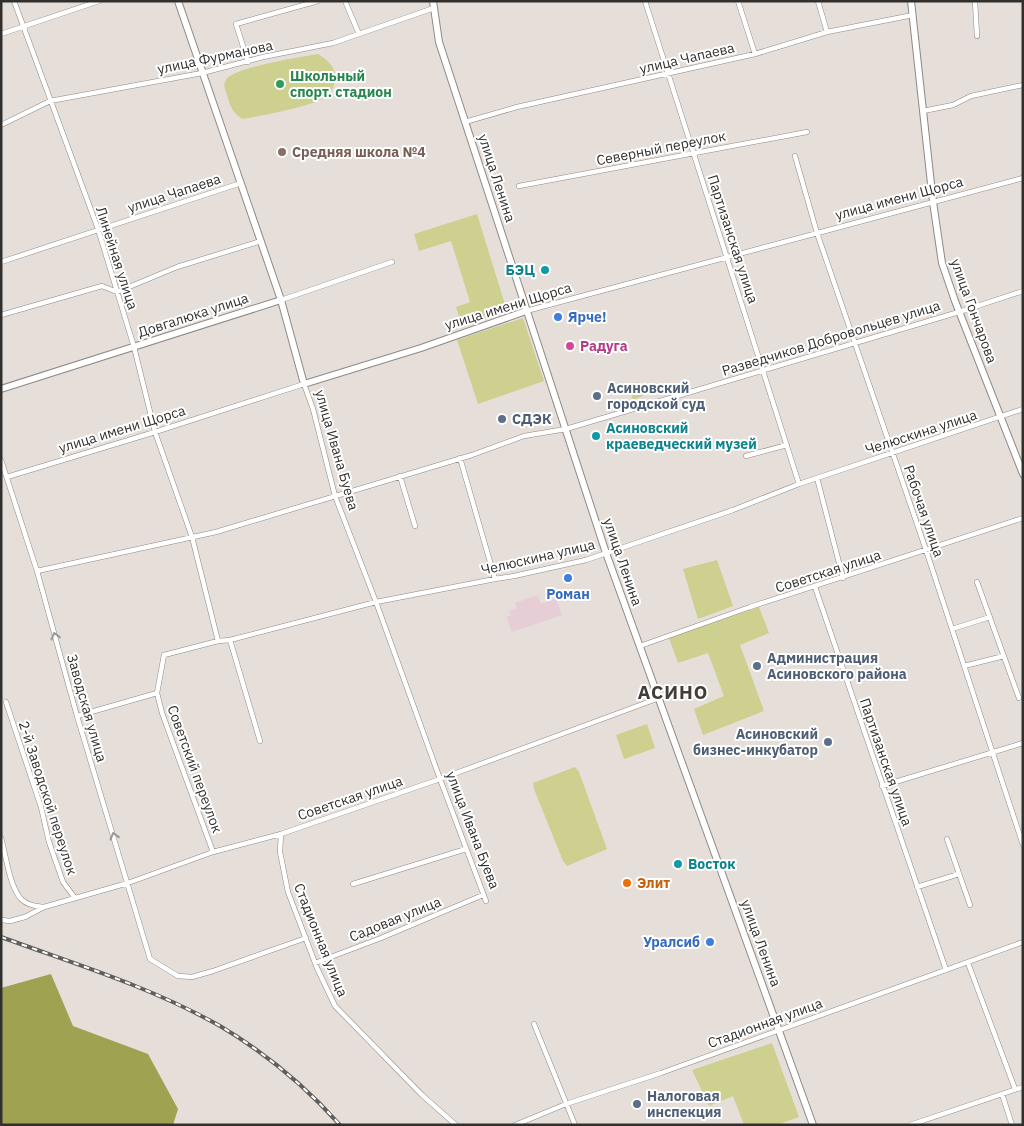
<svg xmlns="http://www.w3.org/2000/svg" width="1024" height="1126" font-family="'IBM Plex Sans',sans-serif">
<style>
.commercial{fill:#e7ced6}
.green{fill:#cdd08f}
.forest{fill:#9fa251}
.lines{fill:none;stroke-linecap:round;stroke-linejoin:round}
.street-casing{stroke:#908985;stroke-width:5.5}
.secondary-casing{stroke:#908985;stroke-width:8}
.street{stroke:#fff;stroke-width:4.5}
.secondary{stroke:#fff;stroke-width:6}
.rail-casing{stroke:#615e5b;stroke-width:4}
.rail{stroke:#fff;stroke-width:2;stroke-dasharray:5.5;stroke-linecap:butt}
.oneway{stroke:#989896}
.leisure-dot{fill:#2e9e5b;stroke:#fff;stroke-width:2}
.education-dot{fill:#8d6e63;stroke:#fff;stroke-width:2}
.culture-dot{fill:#0f9aa8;stroke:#fff;stroke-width:2}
.shop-dot{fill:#3f7fe0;stroke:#fff;stroke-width:2}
.hotel-dot{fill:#d1479c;stroke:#fff;stroke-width:2}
.service-dot{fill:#5c6f8a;stroke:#fff;stroke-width:2}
.food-dot{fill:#e8710a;stroke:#fff;stroke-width:2}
.labels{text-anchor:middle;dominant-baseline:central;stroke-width:4;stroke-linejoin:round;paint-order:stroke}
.street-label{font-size:14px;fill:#32302e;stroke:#fff}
.leisure-label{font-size:14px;font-weight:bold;fill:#27864d;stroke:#fff;text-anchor:start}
.education-label{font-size:14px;font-weight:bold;fill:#785e54;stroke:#fff;text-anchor:start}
.culture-label{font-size:14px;font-weight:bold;fill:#0d838f;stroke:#fff;text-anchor:start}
.shop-label{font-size:14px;font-weight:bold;fill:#366cbe;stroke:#fff;text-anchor:start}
.hotel-label{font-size:14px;font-weight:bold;fill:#b23c85;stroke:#fff;text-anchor:start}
.service-label{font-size:14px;font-weight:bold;fill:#4e5e75;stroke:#fff;text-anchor:start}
.food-label{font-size:14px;font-weight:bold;fill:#c56008;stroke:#fff;text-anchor:start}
.district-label{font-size:19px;font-weight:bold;letter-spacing:1px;fill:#423d39;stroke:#fff}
</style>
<rect width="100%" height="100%" fill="#e5ded9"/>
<path class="commercial" d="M538,595L541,604L556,598L562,615L512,632L506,617L511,615L509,611L517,608L515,603Z"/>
<path class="green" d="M318,54C327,60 335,66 335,77C335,86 332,91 325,97C315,106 259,116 243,119C233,114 230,106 227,95C225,90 223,84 226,80C233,67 302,57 318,54Z
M477,214L507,311L462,325L456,307L470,302L451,241L419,251L414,234Z
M523,318L544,381L478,404L457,340Z
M638,382L643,396L633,400L628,385Z
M717,560L733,606L698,619L683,569Z
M759,607L769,633L740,645L764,711L703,735L694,709L724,696L708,653L678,663L669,638Z
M647,724L655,748L624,759L616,735Z
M575,767L579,772L607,849L567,866L563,861L534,789L533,783Z
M772,1043L799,1117L777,1125H744L733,1096L709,1106L692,1070Z"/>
<path class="forest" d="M51,974L73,1026L148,1054L178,1109L173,1125H1V988Z"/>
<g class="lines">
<g class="street-casing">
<path id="street" d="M14,1L98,229L134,347L155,432L192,537L218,641
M345,1L359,34
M645,1L799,484
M738,1L755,54
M818,1L827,32
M975,1L977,36
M1,34L99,1
M248,62L236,24L318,1
M923,111L953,105L971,96L1023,85
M465,122L517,107L755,54L827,32L913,15
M1,125L50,101L202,73L263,57L333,43L434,8
M795,156L817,233L926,550L1023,845
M519,186L807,132
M1,262L241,183
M281,300L392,262
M526,311L1023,178
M1,315L102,286L117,292L177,267L261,241
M746,456L787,445
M460,458L495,579
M1,460L37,571L77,716L150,959L178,976L192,977L213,971L306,938
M400,476L415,526
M7,477L155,432L304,384L313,409L335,496L376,602L440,779L486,901
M817,478L843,578
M37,571L216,532L472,455L524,436L566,429L959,312L1023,291
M977,582L1019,698
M815,587L946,970
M952,629L990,617
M230,640L260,741
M640,646L750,607L1023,518
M964,666L1004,656
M157,693L162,713L213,852
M6,702L41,807L49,842L63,882L75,898
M77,716L157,693L164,655L218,641L230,640L376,602L495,579L514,576L586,560L733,510L799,484L1023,409
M882,786L1023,743
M281,834L280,852L288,892L317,968L335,1006L422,1095L456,1125
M1,838C6,855 9,885 21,899C27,905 35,906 43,907
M947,839L970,905
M353,884L466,849
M917,887L959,874
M1,920L10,921L25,917L44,907L128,883L213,852L281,834L440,779L659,698
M315,963L381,938L483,895
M968,963L1015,1089
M534,1024L575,1125
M1002,1094L1012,1125
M515,1125L566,1104L661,1073L1023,942
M910,1125L1023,1087"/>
</g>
<g class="secondary-casing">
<path id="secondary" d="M178,1L281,300L304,384L421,348L526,311
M433,1L439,42L606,553L813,1125
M911,1L933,202L942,263L955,301L1023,474
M1,389L281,300"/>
</g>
<use href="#street" class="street"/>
<use href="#secondary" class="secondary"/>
<g class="rail-casing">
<path id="rail" d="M1,937C75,964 151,987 220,1026C264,1052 306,1087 340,1125"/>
</g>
<use href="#rail" class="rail"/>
</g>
<defs><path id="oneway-chevron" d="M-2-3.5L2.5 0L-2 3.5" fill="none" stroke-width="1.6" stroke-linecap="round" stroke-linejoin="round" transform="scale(1.25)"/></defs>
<g class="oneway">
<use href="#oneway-chevron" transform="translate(55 636) rotate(-105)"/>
<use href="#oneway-chevron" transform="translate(114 836) rotate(-107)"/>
</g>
<circle class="leisure-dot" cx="280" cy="84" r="5"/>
<circle class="education-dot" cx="282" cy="152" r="5"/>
<g class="culture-dot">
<circle cx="545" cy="270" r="5"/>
<circle cx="596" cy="436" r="5"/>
<circle cx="678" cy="864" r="5"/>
</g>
<g class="shop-dot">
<circle cx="558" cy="317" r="5"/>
<circle cx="568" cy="578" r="5"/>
<circle cx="710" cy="942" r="5"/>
</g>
<circle class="hotel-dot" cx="570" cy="346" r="5"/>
<g class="service-dot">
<circle cx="597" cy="396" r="5"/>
<circle cx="502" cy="419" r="5"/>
<circle cx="757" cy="666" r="5"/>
<circle cx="828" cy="742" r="5"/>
<circle cx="637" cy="1104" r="5"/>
</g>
<circle class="food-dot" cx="627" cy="883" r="5"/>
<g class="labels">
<g class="street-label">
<text transform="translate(215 57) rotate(-12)">улица Фурманова</text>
<text transform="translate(687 58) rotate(-13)">улица Чапаева</text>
<text transform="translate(661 148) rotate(-11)">Северный переулок</text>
<text transform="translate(497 178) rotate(72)">улица Ленина</text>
<text transform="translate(174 193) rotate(-18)">улица Чапаева</text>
<text transform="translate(899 198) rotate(-15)">улица имени Щорса</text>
<text transform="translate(733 239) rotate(72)">Партизанская улица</text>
<text transform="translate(117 258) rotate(72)">Линейная улица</text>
<text transform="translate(508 306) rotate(-17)">улица имени Щорса</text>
<text transform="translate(974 311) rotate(70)">улица Гончарова</text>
<text transform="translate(193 315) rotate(-18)">Довгалюка улица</text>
<text transform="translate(831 338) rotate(-17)">Разведчиков Добровольцев улица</text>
<text transform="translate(122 429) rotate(-17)">улица имени Щорса</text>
<text transform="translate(921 432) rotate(-18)">Челюскина улица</text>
<text transform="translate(337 450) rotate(74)">улица Ивана Буева</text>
<text transform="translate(924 511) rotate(71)">Рабочая улица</text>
<text transform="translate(538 557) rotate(-13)">Челюскина улица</text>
<text transform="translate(623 562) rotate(71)">улица Ленина</text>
<text transform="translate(828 571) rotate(-18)">Советская улица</text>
<text transform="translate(87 708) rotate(74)">Заводская улица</text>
<text transform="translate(886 762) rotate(71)">Партизанская улица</text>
<text transform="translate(195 769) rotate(70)">Советский переулок</text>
<text transform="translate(48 798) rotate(72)">2-й Заводской переулок</text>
<text transform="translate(350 798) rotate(-19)">Советская улица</text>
<text transform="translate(473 830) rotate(69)">улица Ивана Буева</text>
<text transform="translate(395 919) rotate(-22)">Садовая улица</text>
<text transform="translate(321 940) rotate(68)">Стадионная улица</text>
<text transform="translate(761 943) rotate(70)">улица Ленина</text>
<text transform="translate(765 1023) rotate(-20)">Стадионная улица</text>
</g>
<g class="leisure-label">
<text x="290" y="76">Школьный<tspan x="290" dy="16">спорт. стадион</tspan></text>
</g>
<g class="education-label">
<text x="292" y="152">Средняя школа №4</text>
</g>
<g class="culture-label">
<text x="535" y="270" text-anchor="end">БЭЦ</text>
<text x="606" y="428">Асиновский<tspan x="606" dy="16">краеведческий музей</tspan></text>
<text x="688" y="864">Восток</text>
</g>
<g class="shop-label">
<text x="568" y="317">Ярче!</text>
<text x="568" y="594" text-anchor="middle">Роман</text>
<text x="700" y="942" text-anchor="end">Уралсиб</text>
</g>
<g class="hotel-label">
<text x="580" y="346">Радуга</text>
</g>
<g class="service-label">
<text x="607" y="388">Асиновский<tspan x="607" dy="16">городской суд</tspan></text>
<text x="512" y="419">СДЭК</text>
<text x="767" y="658">Администрация<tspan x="767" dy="16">Асиновского района</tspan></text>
<text x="818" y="734" text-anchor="end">Асиновский<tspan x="818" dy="16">бизнес-инкубатор</tspan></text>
<text x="647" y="1096">Налоговая<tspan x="647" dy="16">инспекция</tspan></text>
</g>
<g class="food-label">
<text x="637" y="883">Элит</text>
</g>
<g class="district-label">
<text x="673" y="692">АСИНО</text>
</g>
</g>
<rect width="1024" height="1126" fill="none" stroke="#32302e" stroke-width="5"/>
</svg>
